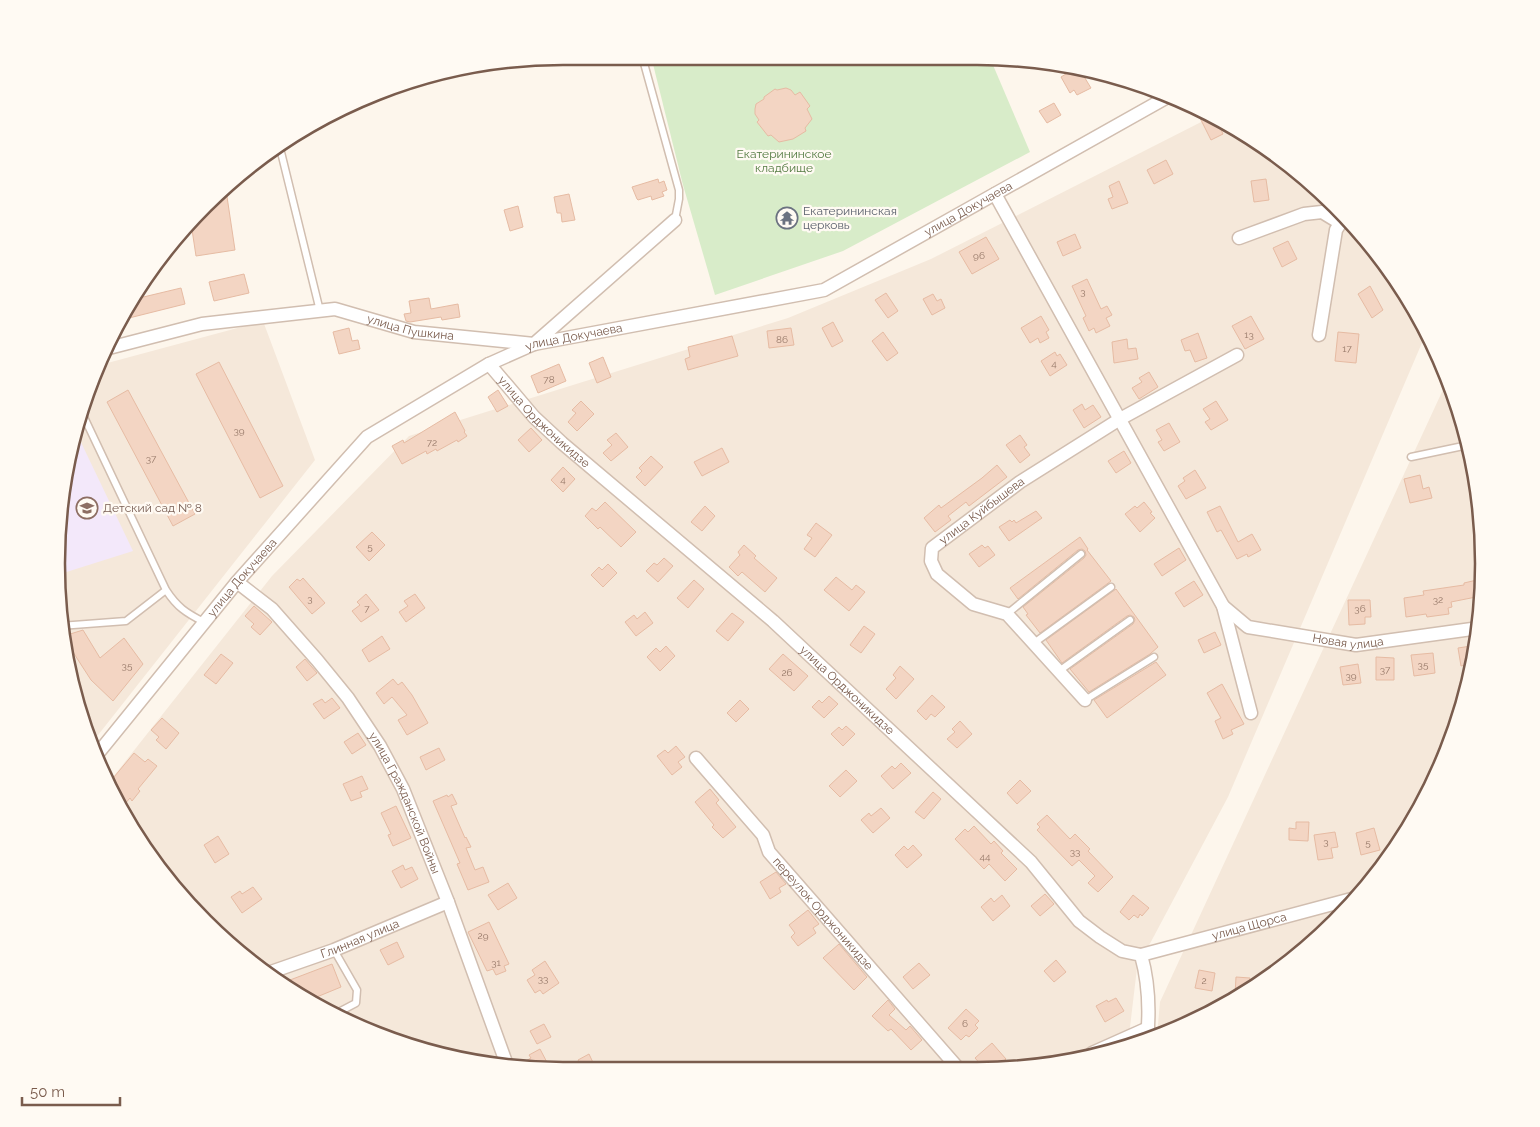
<svg xmlns="http://www.w3.org/2000/svg" width="1540" height="1127" font-family="Raleway,sans-serif">
<style>
.residential{fill:#f5e8da}
.education{fill:#f3e8fa}
.green{fill:#d8ecc9}
.building{fill:#f3d5c3;stroke:#e6bba3}
.lines{fill:none;stroke-linecap:round;stroke-linejoin:round}
.service-casing{stroke:#d1beb0;stroke-width:9}
.minor-casing{stroke:#d1beb0;stroke-width:15}
.service{stroke:#fff;stroke-width:6}
.minor{stroke:#fff;stroke-width:12}
.labels{text-anchor:middle;dominant-baseline:central;stroke-width:4.5;stroke-linejoin:round;paint-order:stroke}
.number-label{font-size:10px;fill:#987a6a}
.park-label{font-size:12px;fill:#537a41;stroke:#fffaf3}
.street-label{font-size:12px;fill:#7a5c4d;stroke:#fffaf3}
.worship-label{font-size:12px;fill:#5b616d;stroke:#fffaf3;text-anchor:start}
.education-label{font-size:12px;fill:#785e54;stroke:#fffaf3;text-anchor:start}
.rim{fill:none;stroke:#7a5c4d;stroke-width:2.5}
</style>
<rect width="100%" height="100%" fill="#fdf6ec"/>
<path class="residential" d="M1211,117L1258,142L1311,182L1379,254L1427,331L1228,797L1137,968L1128,1044L1043,1066L530,1070L401,1044L310,1003L229,945L161,873L109,782L272,576L409,436L788,318L931,259Z
M263,321L315,460L91,744L61,629L56,563L66,465L100,365Z
M1447,381L1466,432L1483,530L1479,629L1457,726L1416,817L1358,898L1286,966L1171,1032L1157,1036L1160,1002Z"/>
<path class="education" d="M77,434L133,551L57,575L56,563L66,465Z"/>
<path class="green" d="M651,56H977L990,58L1030,152L843,251L715,295L683,185Z"/>
<path class="building" d="M1074,69L1080,70L1091,88L1077,95L1074,90L1070,93L1061,77Z
M786,88L791,90L795,95L800,92L810,106L807,109L812,119L805,128L806,131L793,139L779,142L771,135L768,136L757,122L759,120L755,114V109L756,104L764,99V97L775,89L777,90Z
M1054,103L1061,115L1047,123L1039,111Z
M1195,108L1216,119L1223,134L1211,140Z
M1166,160L1173,174L1154,184L1147,170Z
M658,179L659,183L664,181L667,190L662,192L664,196L652,200L651,196L638,200L637,199L632,187Z
M1266,179L1269,200L1254,202L1251,181Z
M1119,181L1128,203L1112,209L1108,199L1113,197L1109,186Z
M226,190L235,250L196,256L191,223L202,221L200,213Z
M569,194L575,220L562,222L561,213H557L554,197Z
M518,206L523,227L510,231L504,210Z
M1075,234L1081,248L1063,256L1057,242Z
M986,237L999,259L972,274L959,252Z
M1288,241L1297,259L1282,267L1273,248Z
M244,274L249,293L214,301L209,282Z
M1087,279L1101,309L1107,306L1112,315L1106,318L1110,326L1096,333L1094,328L1089,331L1083,318L1086,316L1072,286Z
M1370,286L1383,310L1372,318L1358,294Z
M181,288L185,304L121,320L135,299Z
M886,293L898,311L888,318L875,300Z
M933,294L937,301L941,299L945,308L932,315L923,299Z
M429,298L431,309L458,304L460,317L442,320L441,317L410,322L406,321L404,314L411,313L409,301Z
M1041,316L1049,330L1046,332L1049,338L1040,343L1038,338L1030,343L1021,328Z
M1251,316L1264,339L1245,349L1232,326Z
M833,322L843,341L832,347L822,328Z
M349,328L352,341L358,340L360,349L339,354L333,332Z
M791,328L794,345L769,348L767,331Z
M883,332L898,353L887,361L872,341Z
M1338,332L1359,334L1356,363L1335,361Z
M1198,333L1207,358L1195,362L1190,350L1185,351L1181,340Z
M732,336L738,356L688,370L685,359L690,357L688,347Z
M1127,339L1128,349L1136,348L1138,359L1114,363L1112,342Z
M1055,352L1057,356L1060,354L1067,365L1050,376L1041,361Z
M603,357L611,377L597,383L589,363Z
M219,362L283,486L260,498L196,374Z
M559,364L566,381L538,393L531,376Z
M1149,372L1158,387L1139,399L1132,388L1142,382L1139,378Z
M128,390L195,514L173,526L107,402Z
M498,390L508,406L497,412L488,397Z
M581,401L594,414L577,431L568,422L576,413L572,410Z
M1216,401L1228,420L1211,430L1205,422L1210,419L1203,409Z
M1082,404L1085,410L1093,405L1101,417L1084,428L1073,410Z
M455,412L465,431L464,432L467,436L458,442L457,440L437,451L436,449L427,454L426,451L402,464L392,446L403,440L404,443Z
M1169,423L1180,442L1164,451L1158,442L1162,440L1156,430Z
M531,428L542,440L529,452L518,440Z
M616,433L628,447L611,461L603,453L612,445L607,440Z
M1020,435L1027,445L1024,447L1030,455L1020,463L1006,445Z
M722,448L729,462L702,476L694,462Z
M1124,451L1131,463L1116,473L1108,461Z
M651,456L663,467L645,486L636,477L642,471L639,468Z
M997,465L1007,477L969,506L966,502L948,516L951,520L935,532L924,518L939,505L941,508L982,478Z
M563,467L575,479L563,492L551,480Z
M1195,470L1206,488L1186,499L1178,486L1185,481L1183,478Z
M1420,475L1423,489L1429,487L1432,498L1410,503L1404,479Z
M605,502L636,532L621,547L600,527L598,529L585,516L592,508L596,511Z
M1144,502L1152,512L1150,513L1155,518L1140,532L1125,514L1135,506L1137,508Z
M705,506L715,516L702,531L691,522Z
M1220,506L1238,542L1252,534L1261,550L1248,557L1247,554L1237,559L1221,530L1217,532L1207,512Z
M1036,511L1042,518L1009,541L999,527L1010,520L1012,522L1014,520L1016,523Z
M816,523L832,535L815,557L804,549L812,538L807,535Z
M372,532L385,545L369,561L356,547Z
M1080,537L1088,549L1087,550L1111,581L1040,633L1026,615L1028,614L1023,607L1084,558L1086,555L1085,551L1082,549L1078,550L1018,599L1010,588Z
M744,545L756,556L754,558L777,578L765,592L742,572L738,576L729,567L740,555L738,552Z
M982,545L985,548L988,546L995,555L979,567L969,554Z
M1179,548L1186,560L1162,576L1154,564Z
M664,558L673,566L658,582L646,571L654,563L657,565Z
M608,564L617,573L603,587L591,575L599,567L602,570Z
M836,577L852,590L856,585L865,592L849,611L824,590Z
M303,578L325,603L312,614L289,587L297,579L300,581Z
M1481,579V596L1451,602L1452,607L1448,608L1449,614L1427,617L1426,614L1406,617L1404,598L1424,595L1423,591L1464,585V583Z
M694,580L704,589L688,608L677,598Z
M1194,581L1203,595L1184,607L1175,593Z
M1116,589L1158,647L1150,654L1089,692L1070,669L1133,624L1135,620L1134,617L1130,615L1127,616L1062,663L1046,640Z
M366,594L379,610L361,622L352,611L360,605L357,602Z
M415,594L425,608L406,622L399,612L408,606L404,601Z
M1348,600H1370L1371,617H1365V624L1349,625Z
M254,606L272,622L260,635L251,627L254,624L245,616Z
M645,612L653,623L636,636L625,622L634,615L637,619Z
M732,613L744,622L728,641L716,631Z
M864,626L875,634L861,653L850,645Z
M83,630L100,658L124,638L143,664L113,701L91,680L71,649L67,635Z
M1215,632L1221,645L1204,653L1198,640Z
M382,636L390,649L369,662L362,650Z
M666,646L675,656L660,671L647,657L656,648L660,652Z
M1471,646L1473,656L1471,664L1461,666L1458,648Z
M1433,653L1435,673L1414,676L1411,655Z
M221,654L233,663L216,684L204,675Z
M783,654L808,676L794,691L769,669Z
M1376,657L1394,658V680H1376Z
M305,659L317,673L307,681L296,667Z
M1156,662L1166,675L1107,718L1094,700Z
M1358,664L1361,683L1343,685L1340,667Z
M900,666L914,679L896,699L886,689L896,678L893,675Z
M393,679L398,685L402,682L412,695L428,723L407,735L398,720L407,715L392,697L384,704L376,693Z
M1222,684L1244,724L1231,730L1233,734L1223,739L1215,721L1221,718L1207,693Z
M932,695L945,707L935,717L931,714L926,720L917,711Z
M829,696L838,704L824,718L812,707L819,700L822,703Z
M332,698L340,708L324,719L313,704L322,699L325,703Z
M740,700L749,709L736,722L727,713Z
M162,718L179,733L166,749L156,740L159,737L151,730Z
M960,721L972,734L957,748L947,739L955,732L952,729Z
M846,726L855,734L843,746L831,734L839,727L842,730Z
M358,733L366,745L352,754L344,742Z
M676,746L685,757L678,762L682,767L672,775L657,756L665,750L668,753Z
M439,748L445,760L426,770L420,757Z
M134,753L145,762L148,759L157,766L138,789L140,791L132,801L130,798L123,806L109,783Z
M901,763L911,773L893,789L881,776L892,766L895,769Z
M846,770L857,781L840,797L829,786Z
M362,776L368,789L360,792L362,797L351,801L343,784Z
M1020,780L1031,791L1017,804L1007,793Z
M710,789L719,800L716,803L736,827L723,838L712,827L714,825L695,802Z
M933,792L941,799L924,819L915,812Z
M452,794L457,804L451,806L465,838L466,837L471,847L466,848L475,870L483,867L489,882L468,890L457,864L460,863L433,801L447,795L448,797Z
M396,806L411,838L393,846L388,835L391,834L381,813Z
M881,808L890,818L873,833L861,820L869,813L871,816Z
M1047,815L1070,839L1075,834L1090,849L1088,851L1113,877L1098,892L1088,883L1095,876L1079,860L1072,866L1037,830L1040,827L1037,824Z
M1296,822H1309L1308,841L1289,840V828L1296,829Z
M974,826L991,844L994,841L1003,851L1001,853L1017,869L1005,881L989,864L984,869L955,839L965,829L968,832Z
M1374,828L1380,850L1361,855L1356,833Z
M1335,832L1338,847L1331,848L1333,858L1318,860L1314,835Z
M218,836L229,854L215,863L204,845Z
M913,845L922,855L907,868L895,855L904,846L908,850Z
M403,865L405,870L412,867L418,879L401,888L392,871Z
M776,872L786,884L779,888L781,892L770,899L760,882Z
M508,883L517,898L498,910L488,895Z
M253,887L262,899L242,913L231,897L240,891L242,894Z
M1045,894L1054,904L1040,916L1031,906Z
M1002,895L1010,906L993,921L981,907L991,898L994,902Z
M1133,895L1149,908L1142,916L1140,914L1138,918L1134,915L1129,920L1120,912Z
M808,910L819,924L813,928L816,933L798,946L791,937L795,933L789,925Z
M489,922L509,964L504,966L506,971L496,975L493,969L487,971L468,932Z
M397,942L404,957L388,965L380,950Z
M839,944L867,977L854,990L823,958Z
M1056,960L1066,972L1054,982L1044,971Z
M545,961L559,983L543,994L540,990L535,993L527,980L535,975L532,970Z
M919,963L930,975L913,989L903,977Z
M332,964L341,987L307,1001L288,987L293,986L290,980Z
M1199,970L1215,973L1212,991L1195,988Z
M1236,977L1250,978L1249,987L1235,995Z
M1116,998L1124,1011L1105,1022L1096,1006L1107,1000L1108,1002Z
M888,1000L895,1009L889,1015L906,1030L910,1026L922,1040L911,1050L891,1029L888,1031L872,1016Z
M966,1009L979,1021L975,1025L978,1028L969,1037L966,1035L961,1040L948,1028Z
M544,1024L551,1037L537,1044L530,1031Z
M992,1043L1006,1059L997,1067H983L975,1058Z
M540,1049L551,1070H530L515,1067L531,1058L529,1055Z
M589,1054L596,1069H583L578,1060Z"/>
<g class="lines">
<g class="service-casing">
<path id="service" d="M642,56L679,190V199L675,220
M279,144L320,311
M83,415L166,590C177,607 186,613 204,622
M1411,457L1468,445
M1007,614L1081,554
M60,626L126,621L166,590
M1034,643L1111,587
M1059,671L1130,620
M1085,700L1154,657
M334,950L357,990L356,1003L335,1014"/>
</g>
<g class="minor-casing">
<g id="minor">
<path d="M995,194L1223,606L1251,713"/>
<path d="M1239,238L1304,214L1322,212L1340,223"/>
<path d="M1319,335L1336,230L1344,217"/>
<path id="s1" d="M105,349L202,324L335,309L414,332L534,344L675,220"/>
<path id="s2" d="M489,364L534,417L562,443L773,621L1031,862L1079,921L1100,937L1122,951L1141,955C1149,983 1150,1009 1147,1039"/>
<path id="s3" d="M237,582L272,609L317,660L348,698L380,746L403,789L448,902L507,1065"/>
<path id="s4" d="M1223,606L1248,627L1356,645L1479,628"/>
<path id="s5" d="M1085,700L1007,614L973,604L937,574L931,561L932,548L1020,482L1120,419L1237,355"/>
<path id="s6" d="M95,757L237,582L367,437L489,364L534,344L824,290L1171,95"/>
<path id="s7" d="M696,758L763,835L769,852L957,1067"/>
<path id="s8" d="M1141,955L1359,897"/>
<path id="s9" d="M268,973L334,950L448,902"/>
<path d="M1092,1053L1148,1028"/>
</g>
</g>
<use href="#service" class="service"/>
<use href="#minor" class="minor"/>
</g>
<defs>
<g id="temple-ring" transform="scale(1.125)"><circle r="9.5" fill="#fffaf3" stroke="#6b7280" stroke-width="1.5"/><path d="M0-6L5-2H3V0L6.5 2.5H4V6H1.5V3h-3V6H-4V2.5H-6.5L-3 0V-2H-5Z" fill="#6b7280"/></g>
<g id="school-ring" transform="scale(1.125)"><circle r="9.5" fill="#fffaf3" stroke="#8d6e63" stroke-width="1.5"/><path d="M0-5L7-2L0 1L-7-2ZM-4 1L0 2.5L4 1V4Q0 6-4 4Z" fill="#8d6e63"/></g>
</defs>
<g fill-rule="evenodd">
<use href="#temple-ring" x="787" y="218"/>
<use href="#school-ring" x="87" y="508"/>
</g>
<g class="labels">
<g class="number-label">
<text x="979" y="255">96</text>
<text x="1083" y="291">3</text>
<text x="1249" y="334">13</text>
<text x="782" y="339">86</text>
<text x="1347" y="348">17</text>
<text x="1054" y="363">4</text>
<text x="549" y="379">78</text>
<text x="239" y="430">39</text>
<text x="432" y="442">72</text>
<text x="151" y="458">37</text>
<text x="563" y="479">4</text>
<text x="370" y="546">5</text>
<text x="310" y="598">3</text>
<text x="1438" y="599">32</text>
<text x="367" y="608">7</text>
<text x="1360" y="608">36</text>
<text x="1423" y="664">35</text>
<text x="127" y="665">35</text>
<text x="1385" y="669">37</text>
<text x="787" y="672">26</text>
<text x="1351" y="675">39</text>
<text x="1326" y="841">3</text>
<text x="1368" y="842">5</text>
<text x="1075" y="851">33</text>
<text x="985" y="856">44</text>
<text x="483" y="935">29</text>
<text x="496" y="962">31</text>
<text x="543" y="978">33</text>
<text x="1204" y="980">2</text>
<text x="965" y="1023">6</text>
</g>
<g class="park-label">
<text x="784" y="154">Екатерининское<tspan x="784" dy="14">кладбище</tspan></text>
</g>
<g class="street-label">
<text stroke="none"><textPath href="#s6" startOffset="1072">улица Докучаева</textPath></text>
<text stroke="none"><textPath href="#s1" startOffset="312">улица Пушкина</textPath></text>
<text stroke="none"><textPath href="#s6" startOffset="652">улица Докучаева</textPath></text>
<text stroke="none"><textPath href="#s2" startOffset="80">улица Орджоникидзе</textPath></text>
<text stroke="none"><textPath href="#s5" startOffset="288">улица Куйбышева</textPath></text>
<text stroke="none"><textPath href="#s6" startOffset="232">улица Докучаева</textPath></text>
<text stroke="none"><textPath href="#s4" startOffset="134">Новая улица</textPath></text>
<text stroke="none"><textPath href="#s2" startOffset="485">улица Орджоникидзе</textPath></text>
<text stroke="none"><textPath href="#s3" startOffset="281">улица Гражданской Войны</textPath></text>
<text stroke="none"><textPath href="#s7" startOffset="202">переулок Орджоникидзе</textPath></text>
<text stroke="none"><textPath href="#s8" startOffset="112">улица Щорса</textPath></text>
<text stroke="none"><textPath href="#s9" startOffset="98">Глинная улица</textPath></text>
</g>
<g class="worship-label">
<text x="803" y="211">Екатерининская<tspan x="803" dy="14">церковь</tspan></text>
</g>
<g class="education-label">
<text x="103" y="508">Детский сад № 8</text>
</g>
</g>
<path d="M0 0H1540V1127H0ZM563 65H977A498 498 0 0 1 1475 563V564A498 498 0 0 1 977 1062H563A498 498 0 0 1 65 564V563A498 498 0 0 1 563 65Z" fill="#fffaf3" fill-rule="evenodd"/>
<path class="rim" d="M563 65H977A498 498 0 0 1 1475 563V564A498 498 0 0 1 977 1062H563A498 498 0 0 1 65 564V563A498 498 0 0 1 563 65Z"/>
<path d="M22 1097v8h98v-8" fill="none" stroke="#7a5c4d" stroke-width="2.5"/>
<text x="30" y="1097" font-size="15" fill="#7a5c4d" stroke="#fffaf3" stroke-width="4" paint-order="stroke">50 m</text>
</svg>
